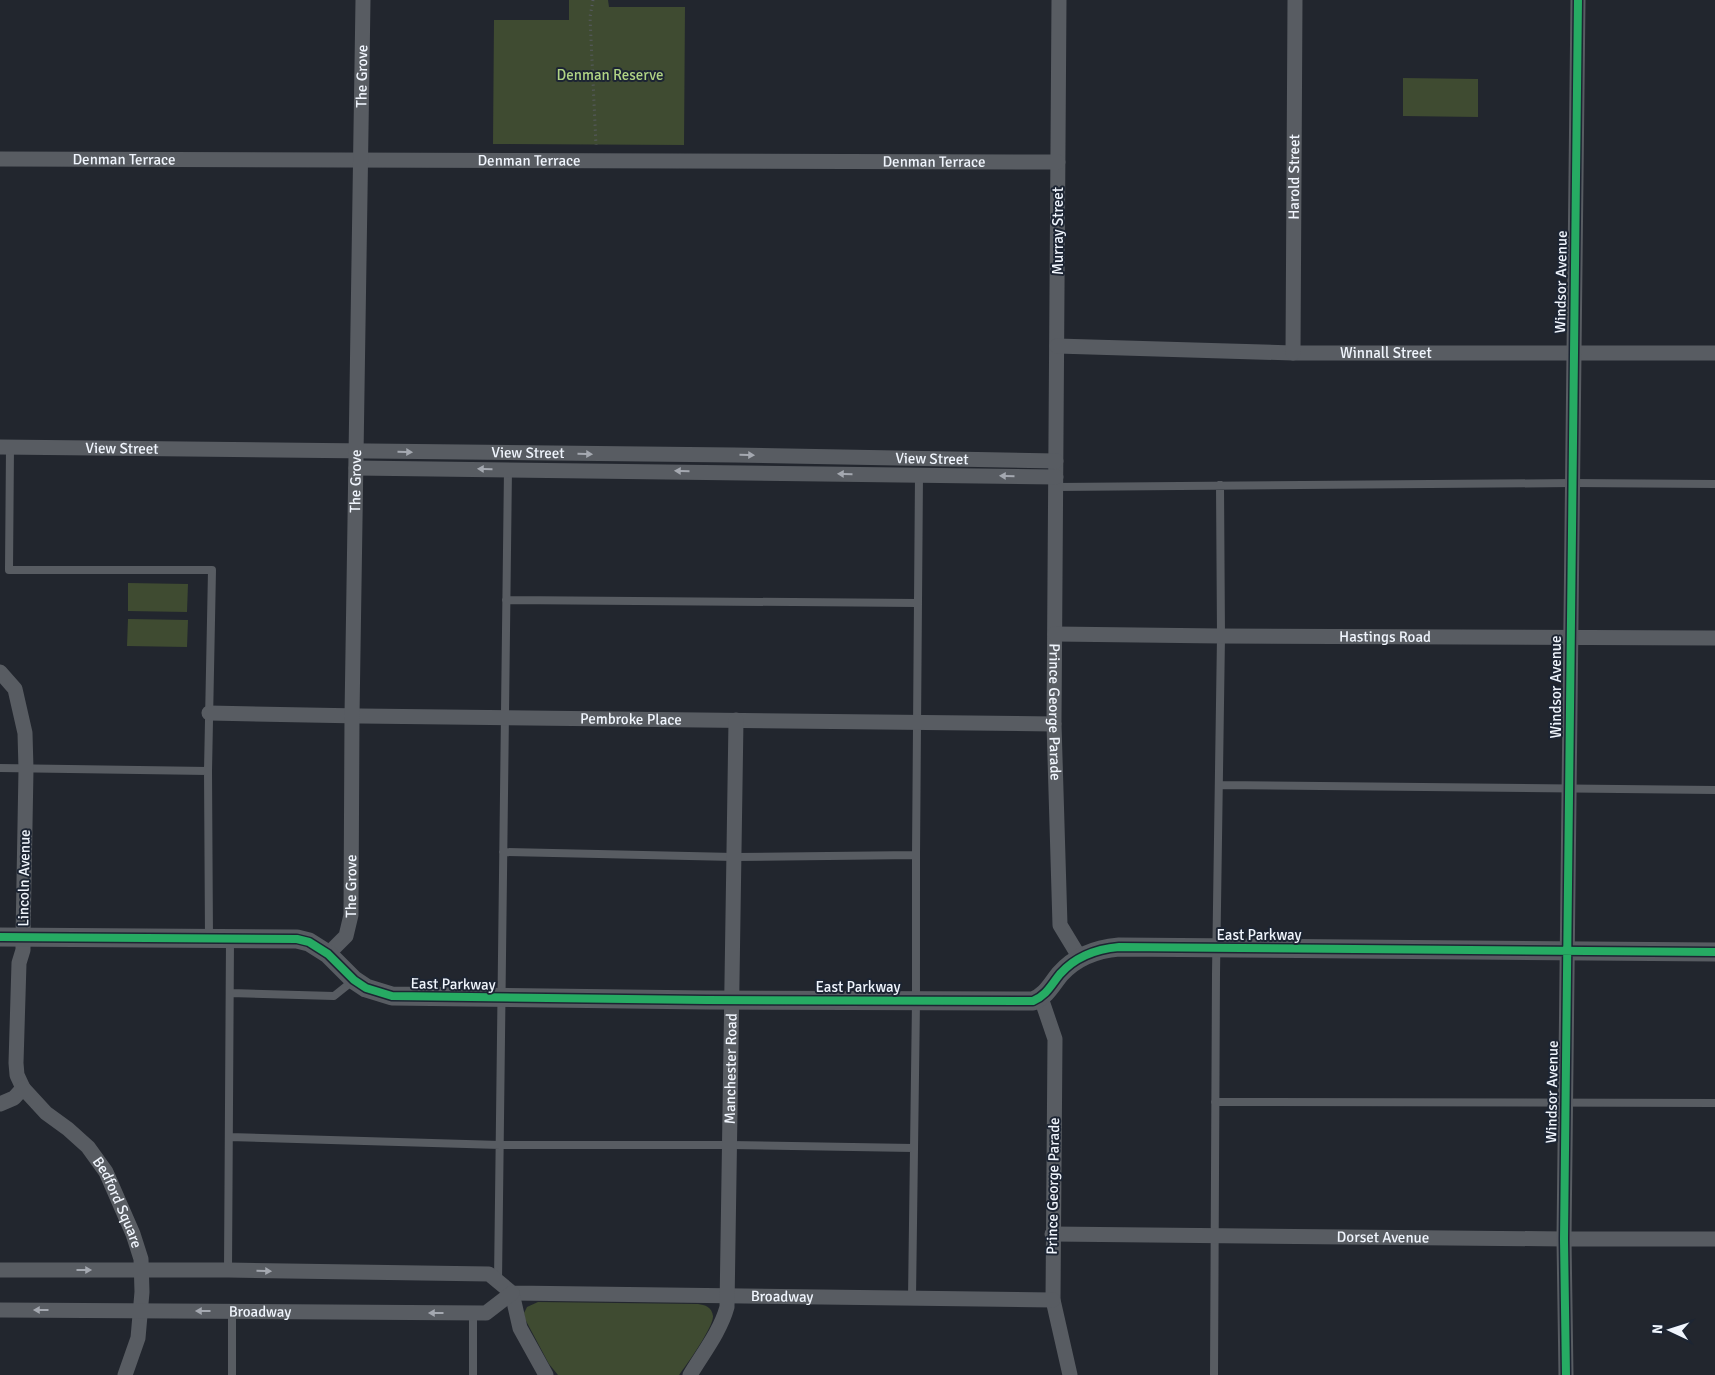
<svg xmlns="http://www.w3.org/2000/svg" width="1715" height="1375" font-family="Signika,sans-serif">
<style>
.green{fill:#3f4b31}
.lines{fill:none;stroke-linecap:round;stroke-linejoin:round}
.path{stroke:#595c63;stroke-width:3;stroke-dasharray:1 4;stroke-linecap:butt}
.service{stroke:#585c62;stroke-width:8}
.minor{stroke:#585c62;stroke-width:15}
.tertiary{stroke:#585c62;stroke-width:19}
.cycleway-casing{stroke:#1d2533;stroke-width:11}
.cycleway{stroke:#26ab63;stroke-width:8}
.oneway{fill:#a4a8b0}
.labels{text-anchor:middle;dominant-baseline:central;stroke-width:4;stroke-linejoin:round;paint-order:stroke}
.park-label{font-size:15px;fill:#b0d384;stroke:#1d2533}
.street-label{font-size:15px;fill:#f0f5fd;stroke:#1d2533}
</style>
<rect width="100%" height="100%" fill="#22262e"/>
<path class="green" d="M569,0H608L609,7H685L684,145L493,144L494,20H569Z
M1403,78L1478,79V117L1403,116Z
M128,583L188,584L187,612L128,611Z
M128,619L188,620L187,647L127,646Z
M538,1302L698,1304C705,1305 712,1307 713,1316C714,1326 686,1366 679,1375H558L549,1364L525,1319L524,1313L527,1307Z"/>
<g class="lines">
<path class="path" d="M593,0L590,17L596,145"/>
<path class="service" d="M10,447L9,570H212L208,771L209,939
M1056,487L1573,483L1715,484
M506,600L917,603
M0,768L208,771
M1219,785L1715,790
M503,852L734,857L916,855
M230,993L334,996L354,980
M1215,1102L1715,1103
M229,1137L500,1145H730L913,1148
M228,1270L230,940
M498,1281L508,469
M912,1298L916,1001V855L919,475
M473,1313V1375
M232,1375V1312
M1214,1375L1216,974L1221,636L1220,485"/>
<g class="minor">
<path id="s1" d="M1059,0L1054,724L1060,925L1080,958"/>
<path id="s2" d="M0,159L1058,162"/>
<path id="s3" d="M1057,346L1293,353H1715"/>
<path id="s4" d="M1293,353L1295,0"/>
<path id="s5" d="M0,447L734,455L1056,461"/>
<path d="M356,468L1056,477"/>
<path id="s6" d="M1055,634L1221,636L1715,638"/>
<path d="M0,672L15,689L25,733L26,769L23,937V950L19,963L16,1063L17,1075L23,1088"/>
<path id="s7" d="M209,713L361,716L1054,724"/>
<path id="s8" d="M328,954L346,936L351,915L352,716L363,0"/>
<path d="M1041,998L1055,1039L1053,1300L1070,1375"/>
<path id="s9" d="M0,1104L14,1098L23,1088L46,1113L68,1129L88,1147L106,1172L133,1234L141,1259L142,1292L138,1338L125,1375"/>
<path id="s10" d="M1052,1234L1564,1239H1715"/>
<path id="s11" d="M0,1270H228L489,1274L512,1293L1053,1300"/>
<path d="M512,1293L520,1328L546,1375"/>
<path id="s12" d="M0,1310L486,1313L512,1293"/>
<path id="s13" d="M690,1375C703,1353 720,1332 727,1307L736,720"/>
<path d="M1566,1375L1564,1239L1578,0"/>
</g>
<path class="tertiary" d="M0,937L297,939L309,942L328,954L354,980L366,988L392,996L706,1000L1033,1001C1047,995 1051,985 1060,974C1076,956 1096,949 1119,947L1715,952"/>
<g class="cycleway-casing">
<path id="cycleway" d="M0,937L297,939L309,942L328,954L354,980L366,988L392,996L706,1000L1033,1001C1047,995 1051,985 1060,974C1076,956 1096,949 1119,947L1715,952
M1566,1375L1564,1239L1578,0"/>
</g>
<use href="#cycleway" class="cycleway"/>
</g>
<defs><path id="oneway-solid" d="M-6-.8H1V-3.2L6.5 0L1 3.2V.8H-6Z" transform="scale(1.25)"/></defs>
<g class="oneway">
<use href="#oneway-solid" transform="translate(405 452) rotate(1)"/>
<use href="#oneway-solid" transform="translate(585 454) rotate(1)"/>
<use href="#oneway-solid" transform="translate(747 455) rotate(1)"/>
<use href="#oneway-solid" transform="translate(485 469) rotate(-179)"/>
<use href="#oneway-solid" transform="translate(682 471) rotate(-179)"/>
<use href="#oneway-solid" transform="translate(845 474) rotate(-179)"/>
<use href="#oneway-solid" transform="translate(1007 476) rotate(-179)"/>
<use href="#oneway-solid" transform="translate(84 1270)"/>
<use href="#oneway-solid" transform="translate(264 1271) rotate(1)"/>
<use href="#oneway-solid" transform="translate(41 1310) rotate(-180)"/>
<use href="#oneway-solid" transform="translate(203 1311) rotate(-180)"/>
<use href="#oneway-solid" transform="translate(436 1313) rotate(-180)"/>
</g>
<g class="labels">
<g class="park-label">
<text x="610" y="75">Denman Reserve</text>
</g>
<g class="street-label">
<text stroke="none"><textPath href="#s8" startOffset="886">The Grove</textPath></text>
<text stroke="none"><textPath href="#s2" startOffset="124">Denman Terrace</textPath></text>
<text stroke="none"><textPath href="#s2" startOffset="529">Denman Terrace</textPath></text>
<text stroke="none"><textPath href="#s2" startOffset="934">Denman Terrace</textPath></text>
<text stroke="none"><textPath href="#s4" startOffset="176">Harold Street</textPath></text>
<text transform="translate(1058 231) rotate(-90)">Murray Street</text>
<text transform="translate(1561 282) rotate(-89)">Windsor Avenue</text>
<text stroke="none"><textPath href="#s3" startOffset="329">Winnall Street</textPath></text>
<text stroke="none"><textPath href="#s5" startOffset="122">View Street</textPath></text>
<text stroke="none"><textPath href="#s5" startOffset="528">View Street</textPath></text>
<text stroke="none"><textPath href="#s5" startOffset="932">View Street</textPath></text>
<text stroke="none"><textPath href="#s8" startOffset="481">The Grove</textPath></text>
<text stroke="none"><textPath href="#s6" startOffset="330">Hastings Road</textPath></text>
<text transform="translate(1556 687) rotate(-90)">Windsor Avenue</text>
<text stroke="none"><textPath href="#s1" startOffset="712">Prince George Parade</textPath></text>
<text stroke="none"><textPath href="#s7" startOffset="422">Pembroke Place</textPath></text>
<text transform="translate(24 878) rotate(-89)">Lincoln Avenue</text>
<text stroke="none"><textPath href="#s8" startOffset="76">The Grove</textPath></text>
<text x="1259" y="935">East Parkway</text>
<text transform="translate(453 984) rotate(1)">East Parkway</text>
<text x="858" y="987">East Parkway</text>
<text stroke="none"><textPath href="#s13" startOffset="316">Manchester Road</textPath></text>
<text transform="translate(1552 1092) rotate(-89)">Windsor Avenue</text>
<text transform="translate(1053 1186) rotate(-89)">Prince George Parade</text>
<text stroke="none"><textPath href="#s9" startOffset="180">Bedford Square</textPath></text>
<text stroke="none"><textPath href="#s10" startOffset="331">Dorset Avenue</textPath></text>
<text stroke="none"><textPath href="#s11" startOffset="789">Broadway</textPath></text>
<text stroke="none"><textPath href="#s12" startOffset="260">Broadway</textPath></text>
</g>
</g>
<g transform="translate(1670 1330) rotate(274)" stroke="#1d2533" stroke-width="4" paint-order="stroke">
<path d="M0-4L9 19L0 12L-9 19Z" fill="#f0f5fd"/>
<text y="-8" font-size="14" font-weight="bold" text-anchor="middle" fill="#f0f5fd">N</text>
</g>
</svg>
